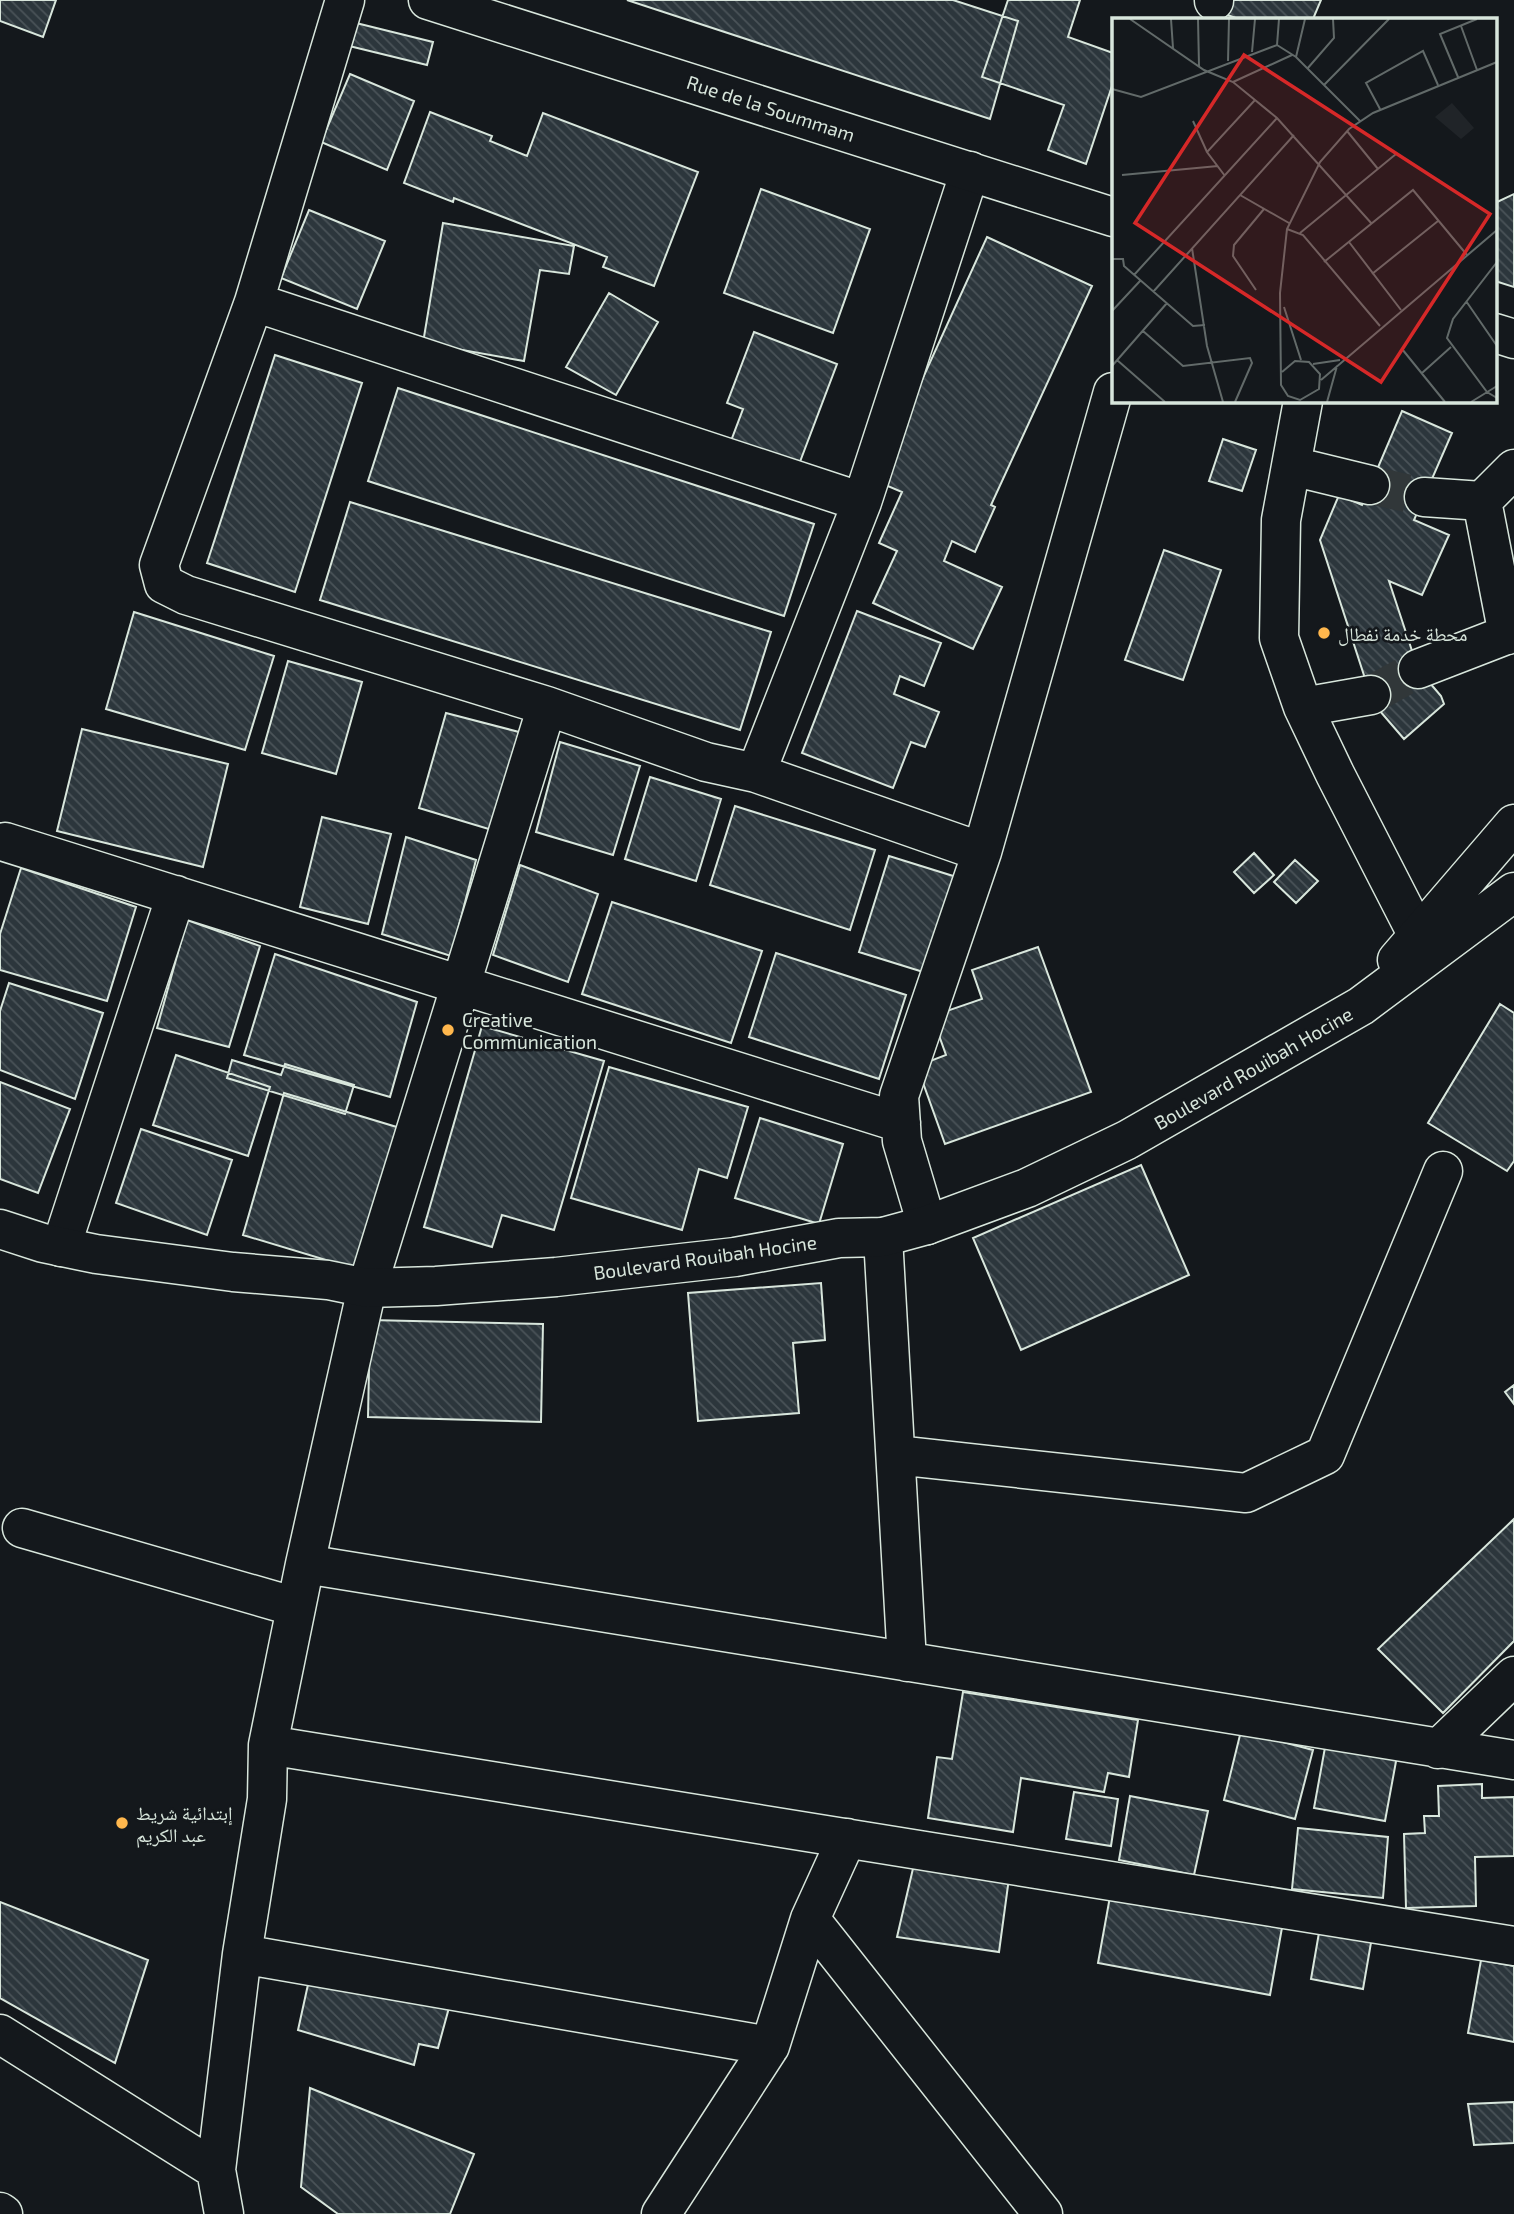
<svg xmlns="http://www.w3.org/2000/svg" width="1514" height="2214" font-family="'Exo 2','Noto Naskh Arabic',sans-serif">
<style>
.building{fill:url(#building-back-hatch);stroke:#d8e6dc;stroke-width:2}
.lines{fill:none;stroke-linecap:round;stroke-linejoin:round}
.minor-tunnel{stroke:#313739;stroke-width:38;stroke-dasharray:38 19;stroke-linecap:butt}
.minor-casing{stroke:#d8e6dc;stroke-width:41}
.major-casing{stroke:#d8e6dc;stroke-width:41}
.minor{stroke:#14181c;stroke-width:38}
.major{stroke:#14181c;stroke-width:38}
.poi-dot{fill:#ffb74d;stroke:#14181c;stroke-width:2.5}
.labels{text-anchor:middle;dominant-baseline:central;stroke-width:5;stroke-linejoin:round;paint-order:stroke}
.street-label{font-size:19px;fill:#d8e6dc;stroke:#14181c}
.poi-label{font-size:19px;fill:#d8e6dc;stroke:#14181c;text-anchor:start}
.inset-road{fill:none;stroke:#626a69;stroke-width:2}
.view{fill:#d62828;fill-opacity:0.15;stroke:#d62828;stroke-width:3.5}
.inset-edge{fill:none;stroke:#d8e6dc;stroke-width:3.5}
</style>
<defs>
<pattern id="building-back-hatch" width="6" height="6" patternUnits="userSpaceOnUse" patternTransform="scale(1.75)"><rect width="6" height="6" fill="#2c363c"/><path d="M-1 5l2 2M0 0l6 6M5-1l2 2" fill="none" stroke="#4a5358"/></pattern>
</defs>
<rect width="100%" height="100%" fill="#14181c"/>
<path class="building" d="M0,0H56L43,37L0,21Z
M627,0H953L1018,21L990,119Z
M1008,0H1080L1068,37L1113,53V83L1086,164L1048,150L1064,105L982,77Z
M1225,0H1321L1313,19H1238L1220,12Z
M348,21L433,42L427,65L341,44Z
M350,74L414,101L387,170L321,142Z
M430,112L492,136L490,141L527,156L543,113L698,172L654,286L603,267L607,257L454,198L453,202L404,183Z
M761,189L870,229L833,333L724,293Z
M1514,194V287L1495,281V203Z
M309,210L385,241L357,309L281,278Z
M443,223L574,246L569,274L540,270L524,361L423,343Z
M987,237L1092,286L991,505L995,507L975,552L952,541L944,561L1002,587L973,649L873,603L897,551L879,543L902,492L876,481Z
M609,293L658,322L616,395L566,367Z
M754,332L837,364L798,467L731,441L743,409L727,403Z
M275,355L362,383L295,592L207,563Z
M398,388L814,524L784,616L368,481Z
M1402,411L1452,433L1414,520L1449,535L1422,595L1389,581L1418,669L1441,696L1444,704L1404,739L1373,703L1320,540L1339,495L1362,505Z
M1223,439L1256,450L1242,491L1209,481Z
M350,502L771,632L740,730L320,600Z
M1164,550L1221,570L1183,680L1125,660Z
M857,611L941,643L924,686L900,676L894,694L939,712L925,747L911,742L893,788L802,753Z
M134,612L274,656L245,750L106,709Z
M288,661L362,682L336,774L262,753Z
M446,713L519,732L492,830L419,808Z
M82,729L228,764L203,867L57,831Z
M560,742L640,766L613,855L536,832Z
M650,777L721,799L696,881L625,859Z
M735,806L875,850L850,930L710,885Z
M322,817L391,834L368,924L300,907Z
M406,837L476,860L451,956L382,934Z
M1254,853L1274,875L1254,893L1234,872Z
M889,856L966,880L936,976L859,952Z
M1295,860L1318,881L1296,903L1274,882Z
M520,865L598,894L568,982L493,955Z
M21,868L136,907L107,1001L0,970V934Z
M612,902L762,951L731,1043L582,994Z
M187,920L260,946L229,1047L157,1028Z
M1038,947L1091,1092L945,1144L917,1066L946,1055L932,1016L982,999L972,970Z
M776,953L906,995L879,1079L749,1037Z
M275,954L417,1002L390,1097L244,1055Z
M9,983L103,1013L75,1099L0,1070V1011Z
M1500,1004L1514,1013V1161L1507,1171L1428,1123Z
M482,1026L604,1061L554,1230L502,1215L492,1247L424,1227Z
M176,1055L270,1087L248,1156L153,1125Z
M232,1060L281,1075L285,1064L354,1085L345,1114L227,1078Z
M609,1067L748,1107L727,1178L699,1169L682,1230L571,1198Z
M0,1082L70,1109L38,1193L0,1179Z
M284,1093L400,1128L359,1270L243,1235Z
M760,1118L843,1144L819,1224L735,1198Z
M141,1129L232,1160L207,1235L116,1203Z
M1141,1165L1189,1275L1021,1350L973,1238Z
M821,1283L825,1340L793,1343L799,1413L698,1421L688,1293Z
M370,1320L543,1324L541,1422L368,1417Z
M1514,1385V1404L1505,1392Z
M1514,1519V1641L1443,1713L1378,1649Z
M963,1692L1138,1720L1129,1777L1108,1773L1104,1792L1021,1778L1013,1832L928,1818L937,1757L952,1759Z
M1241,1731L1313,1750L1295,1819L1224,1800Z
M1326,1742L1397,1756L1385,1821L1314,1808Z
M1482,1784V1798L1514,1797V1856L1475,1857L1476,1906L1406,1908L1404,1834L1425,1833L1424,1816H1439L1438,1786Z
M1074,1792L1118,1799L1111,1846L1066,1839Z
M1130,1796L1208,1811L1194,1875L1119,1860Z
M1298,1828L1388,1837L1383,1898L1292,1889Z
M915,1860L1009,1878L999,1952L897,1937Z
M1111,1891L1283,1922L1270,1995L1098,1963Z
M0,1902L148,1960L115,2063L0,1998Z
M1321,1921L1373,1931L1363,1989L1311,1979Z
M1481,1960L1514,1966V2042L1468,2033Z
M309,1980L450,2004L438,2048L419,2044L414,2065L298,2030Z
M310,2088L474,2154L450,2214H338L301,2187Z
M1514,2102V2143L1474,2145L1468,2104Z"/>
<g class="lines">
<path class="minor-tunnel" d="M1370,485L1424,497
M1371,695L1418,669"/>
<g class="minor-casing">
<path id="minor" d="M345,0L254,302L159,565L164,584L186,595L547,706L706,762L756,773L982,852
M1214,1V0
M254,302L862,502
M1303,401L1281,520L1279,638L1303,707L1335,774L1417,934
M1292,466L1370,485
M1424,497L1482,501L1514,469
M1482,501L1508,635
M1418,669L1514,632
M1303,707L1371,695
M756,773L862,502L970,171
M5,842C304,935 603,1028 901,1123
M927,1225L902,1141L899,1096L982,852L1113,392
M883,1237L907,1662
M61,1247L176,895
M896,1455L1246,1493L1325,1455L1443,1171
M22,1528L296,1607
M305,1564L1514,1760
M268,1745L1514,1946
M1438,1749L1514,1676
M810,1919L1043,2214
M242,1954L770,2046L810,1919L847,1838
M0,2034L216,2170
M0,2212L3,2214
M224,2214L216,2170L242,1954L267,1799L268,1745L305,1564L367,1288L547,706
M661,2214L770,2046"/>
</g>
<g class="major-casing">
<path id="major" d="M428,0L1113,217
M1495,333L1514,339
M1397,960L1514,824
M0,1229L43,1243L96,1254L233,1272L328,1280L367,1288L436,1286L556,1277L735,1257L839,1238L883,1237L927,1225L1027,1188L1127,1140L1361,1006L1514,892"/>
</g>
<use href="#minor" class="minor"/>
<use href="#major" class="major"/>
</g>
<g class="poi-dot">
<circle cx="1324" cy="633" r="7"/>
<circle cx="448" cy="1030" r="7"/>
<circle cx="122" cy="1823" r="7"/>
</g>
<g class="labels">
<g class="street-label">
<text transform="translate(771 108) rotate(18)">Rue de la Soummam</text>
<text transform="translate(1253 1068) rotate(-30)">Boulevard Rouibah Hocine</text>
<text transform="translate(705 1257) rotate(-8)">Boulevard Rouibah Hocine</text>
</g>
<g class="poi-label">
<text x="1338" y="633">محطة خدمة نفطال</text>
<text x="462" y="1019">Creative<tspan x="462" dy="22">Communication</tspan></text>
<text x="136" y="1812">إبتدائية شريط<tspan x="136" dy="22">عبد الكريم</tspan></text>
</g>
</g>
<g transform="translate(1112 18)">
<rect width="385" height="385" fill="#14181c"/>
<path d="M340,85L362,110L349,121L323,99Z" fill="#202428"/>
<path class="inset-road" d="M18,1L92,52L121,64L165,100L260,206M59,1L61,30M86,1L87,48M349,8L365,52M165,27L167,1M140,34L143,1M184,39L193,1M116,43L117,1M195,51L222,20L221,1M346,59L328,16L365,1M121,64L180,37M212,67L277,1M0,71L29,79L165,27L184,39L248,103M268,91L254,65L311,33L326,67M81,103L95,134M235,113L266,151M10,157L106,148M113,158L95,134L143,82M128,177L177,205M175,211L191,217L268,308M188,215L284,136M237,224L289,292M80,230L95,328L111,384M0,241H11L12,248L81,308L93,307M212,244L301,172L355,237M385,244L341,301L335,320L375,374L385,380M260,256L326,203M22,257L165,100M144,272L121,238L122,227L152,191M41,274L182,117M354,283L385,328M172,289L189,342M0,293L28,263M31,313L71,348L138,340L140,345L123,384M290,331L333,384M5,342L53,384M201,346L228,342M0,348L55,285M170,354L183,343L197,344L208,356L207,371L188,382L176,378L169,367L168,275L175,211L208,144L237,111L261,95L385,44M310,355L339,329M209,362L385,212M215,384L225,348M359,384L385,368"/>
<path class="view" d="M132,37L378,196L269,364L23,205Z"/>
<rect width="385" height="385" class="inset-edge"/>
</g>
</svg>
